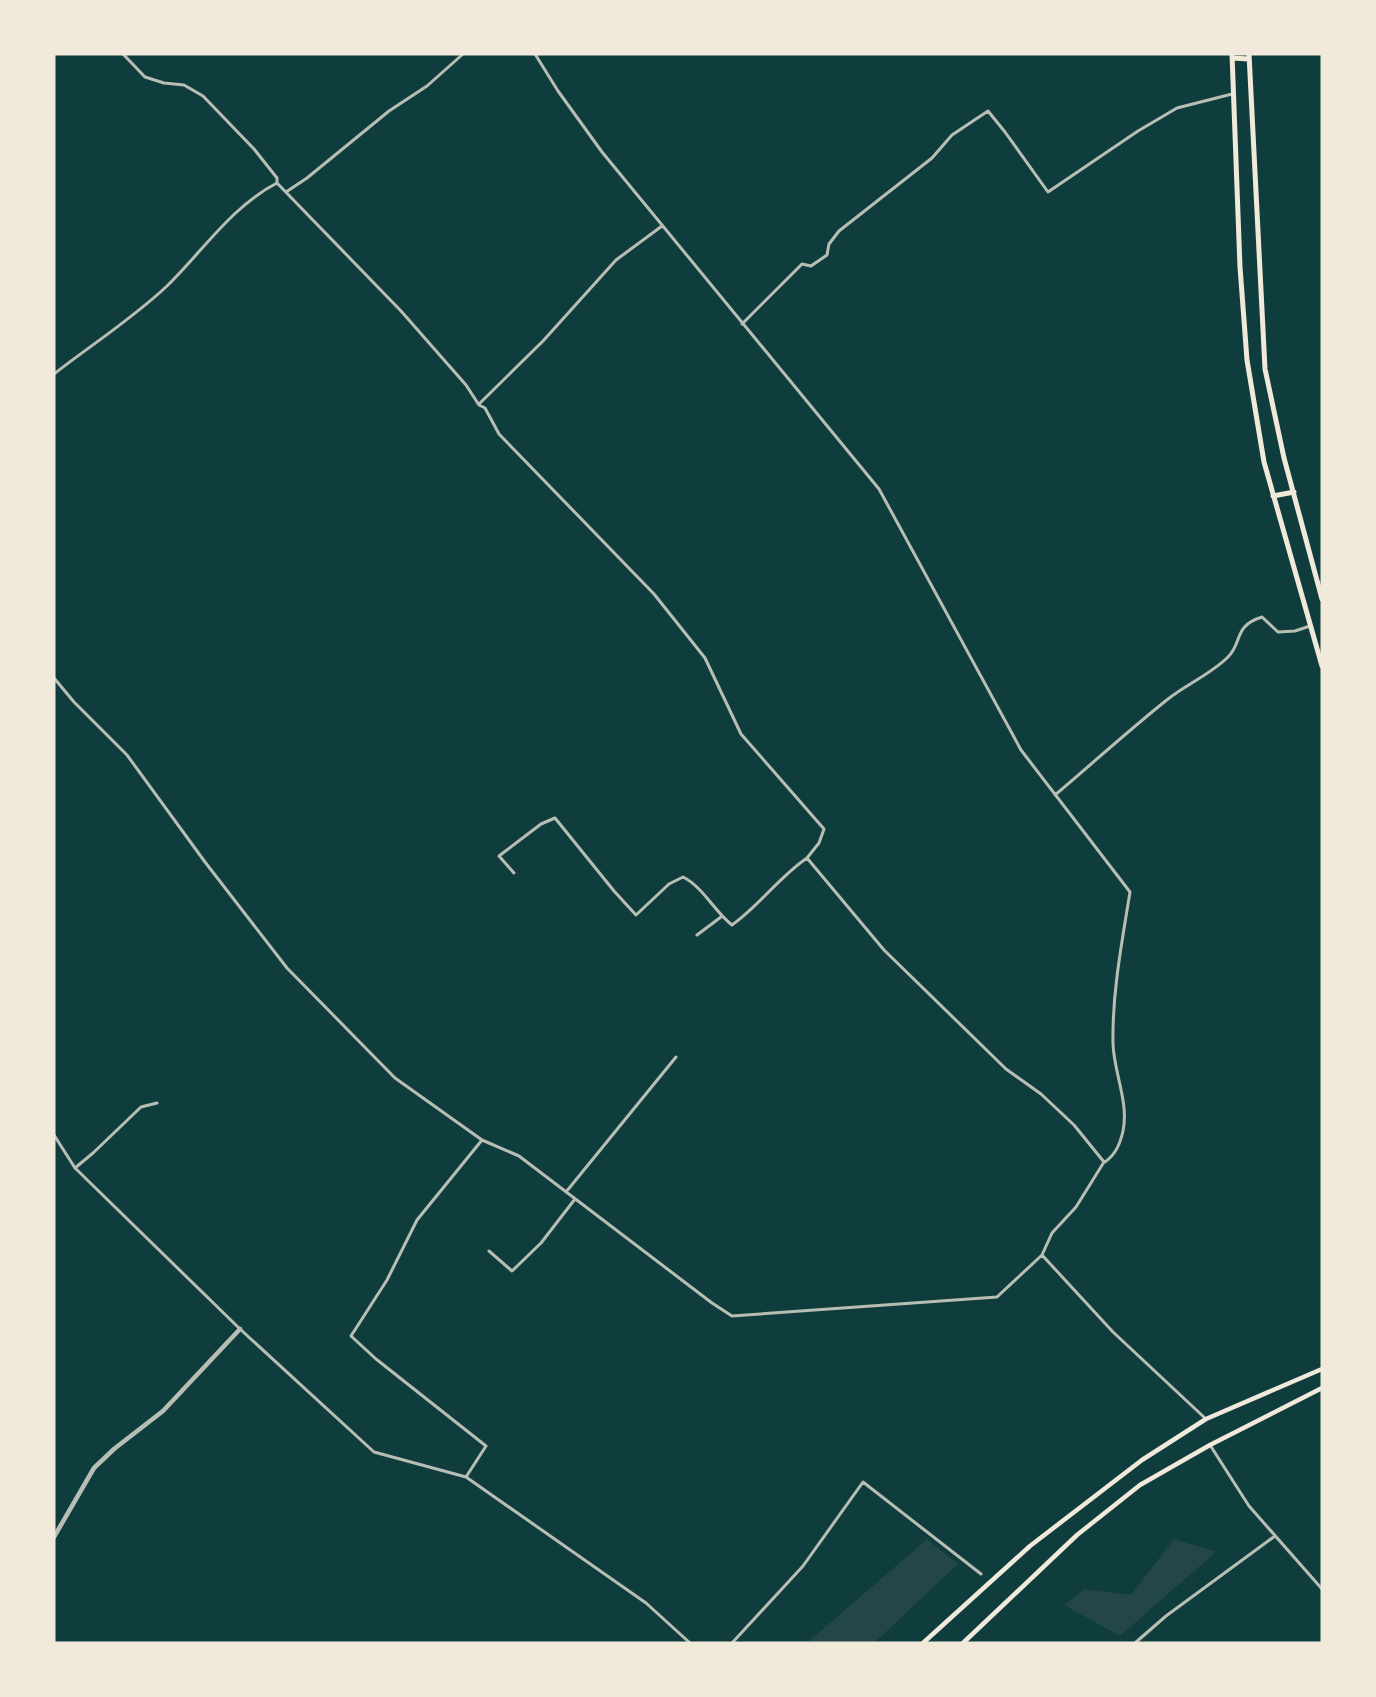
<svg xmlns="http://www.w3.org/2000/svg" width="1376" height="1697" font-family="'Crimson Pro',serif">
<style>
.green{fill:#244646}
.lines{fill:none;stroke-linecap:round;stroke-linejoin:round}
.minor{stroke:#b8beb3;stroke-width:3}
.tertiary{stroke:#b8beb3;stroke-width:4.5}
.secondary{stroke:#f1e9da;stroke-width:4.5}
.primary{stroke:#f1e9da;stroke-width:5}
</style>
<rect width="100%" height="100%" fill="#0f3d3e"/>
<path class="green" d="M927,1539L958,1564L874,1643H807Z
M1174,1539L1216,1552L1120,1636L1064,1605L1084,1589L1131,1595Z"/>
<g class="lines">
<path class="minor" d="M535,54L558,91L602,152L879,489L1021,750L1130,892C1122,942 1112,993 1113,1044C1114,1073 1129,1102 1123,1131C1120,1144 1116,1154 1105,1162
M286,192L307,178L389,111L427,86L463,54
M742,324L802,264L811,266L827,255L829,244L839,231L932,158L952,135L988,111L1005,132L1048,192L1138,131L1177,108L1232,94
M54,374C91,345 132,319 167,286C202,252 232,206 277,183
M479,404L543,341L616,260L662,226
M54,678L74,702L127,755L205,862L287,968L395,1078L482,1140L519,1156L712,1303L732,1316L997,1297L1042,1255L1052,1233L1076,1207L1104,1162L1074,1125L1041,1094L1006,1069L884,950L807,858L819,843L824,829L741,734L705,658L654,594L499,434L485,408L479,405L466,385L401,311L277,183V178L254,149L203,96L184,85L164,83L145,77L123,54
M1055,795C1093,763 1129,730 1168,699C1187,684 1211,674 1228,657C1243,642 1233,626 1262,617L1278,632L1295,631L1310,626
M514,873L499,856L541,824L555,818L614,891L636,915L669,884L683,877C703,887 714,911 732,925C759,906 779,877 807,858
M697,935L721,917
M54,1135L75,1168L240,1329L374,1452L466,1477L646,1603L690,1643
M75,1168L93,1153L141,1107L157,1103
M566,1192L676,1057
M489,1251L512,1271L541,1243L575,1199
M1042,1255L1113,1332L1206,1419
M1210,1445L1249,1506L1322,1589
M466,1477L486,1446L376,1359L351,1336L387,1280L417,1220L482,1140
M732,1643L803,1566L863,1482L981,1574
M1135,1643L1166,1616L1275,1536"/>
<path class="tertiary" d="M54,1537L94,1468L114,1449L163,1411L240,1329"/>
<path class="secondary" d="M923,1643L1030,1546L1142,1460L1206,1419L1322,1369
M963,1643L1077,1535L1140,1485L1210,1445L1322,1388"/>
<path class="primary" d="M1232,54L1240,267L1247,360L1264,462L1322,666
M1249,54L1265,369L1284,458L1322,599
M1232,58L1249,59
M1273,496L1294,492"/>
</g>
<rect width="1376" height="1697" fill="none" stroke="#f1e9da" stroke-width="111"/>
</svg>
